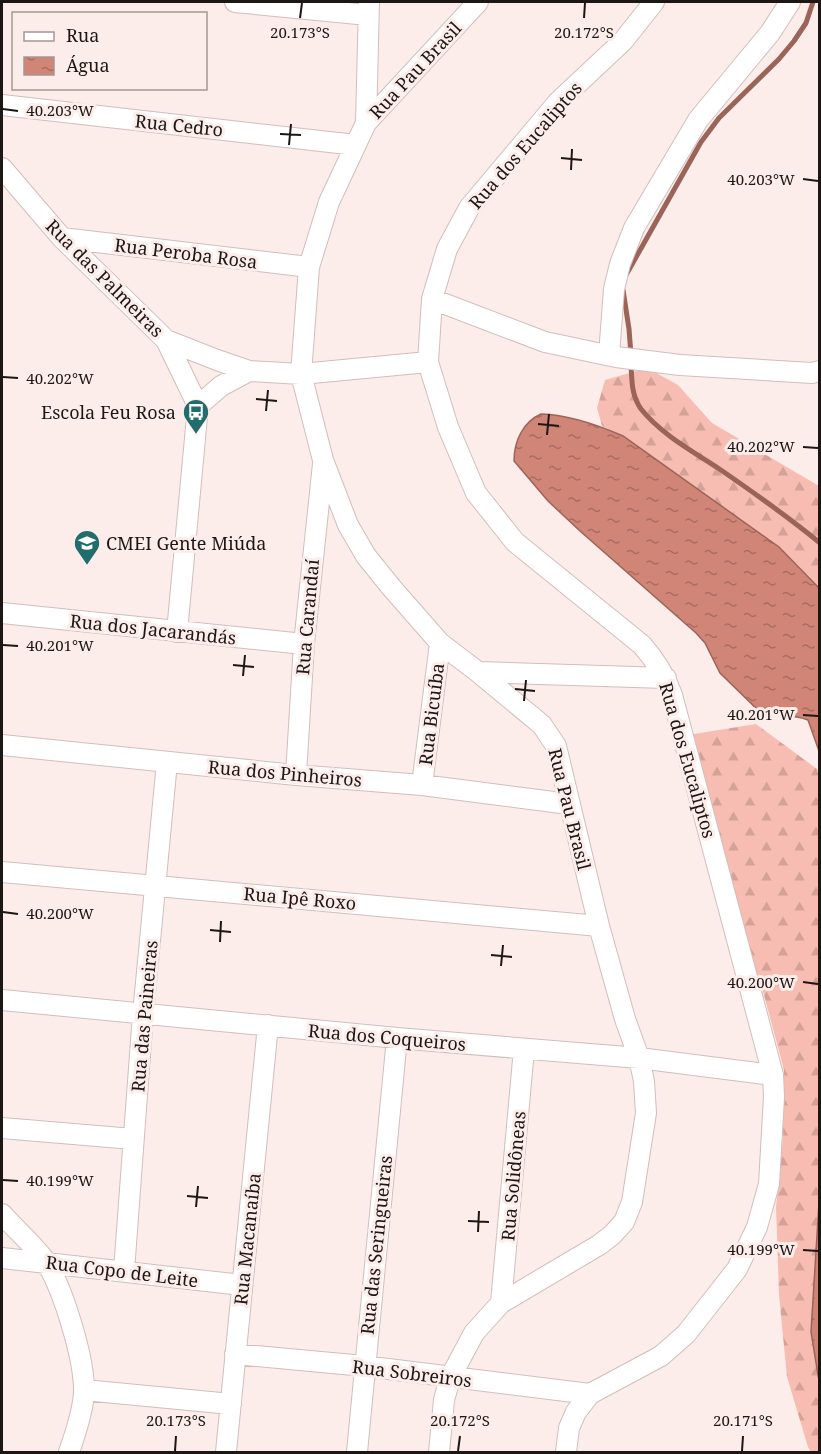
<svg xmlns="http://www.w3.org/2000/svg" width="821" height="1454" font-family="'Noto Serif',serif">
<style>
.forest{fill:url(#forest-firs)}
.water{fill:url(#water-ripples);stroke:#9a6459;stroke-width:1.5}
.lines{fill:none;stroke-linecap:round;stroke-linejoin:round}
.stream{stroke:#9a6459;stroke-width:5}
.minor-casing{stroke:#d1bebb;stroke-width:22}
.minor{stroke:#fff;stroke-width:20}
.ticks{fill:none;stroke:#1c1614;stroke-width:2}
.labels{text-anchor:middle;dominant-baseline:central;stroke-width:6;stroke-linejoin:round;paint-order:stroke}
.street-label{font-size:18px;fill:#1c1614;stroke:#fcedea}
.poi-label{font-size:18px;fill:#1c1614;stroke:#fcedea;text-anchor:end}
.ticks-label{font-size:15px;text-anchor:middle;fill:#1c1614;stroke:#fcedea;stroke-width:6;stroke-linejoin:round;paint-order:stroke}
</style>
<defs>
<pattern id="forest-firs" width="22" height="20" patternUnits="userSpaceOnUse" patternTransform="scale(1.5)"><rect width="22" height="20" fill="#f8bdb2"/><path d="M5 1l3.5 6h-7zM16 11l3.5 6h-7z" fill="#d4a298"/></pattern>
<pattern id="water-ripples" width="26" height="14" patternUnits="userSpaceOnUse" patternTransform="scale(1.5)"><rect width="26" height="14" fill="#d08577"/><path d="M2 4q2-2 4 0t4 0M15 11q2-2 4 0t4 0" fill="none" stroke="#a86c60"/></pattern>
</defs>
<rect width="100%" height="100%" fill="#fcedea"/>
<path class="forest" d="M647,368L678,385L712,423L819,486V588L779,547L623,436L602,426L597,408L605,380Z
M756,724L817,769L819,778L820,1203L811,1332L819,1381V1452H811L808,1447L787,1377L779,1295L776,1207L783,1138L784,1070L764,995L740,928L688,735Z"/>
<path class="water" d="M541,414C569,415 598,425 623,436L779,547L819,588V751L808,720C792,713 776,718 761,713L720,673L705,643L696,633L580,531L548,501L514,461C514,441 523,422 541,414Z
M819,1203L820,1381H819L811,1332Z"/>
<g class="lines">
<path class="stream" d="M626,275L701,142L719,118L779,59L794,41L806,23L813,2
M623,290L629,329L631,355
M631,364C632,380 631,395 641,409C661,434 692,451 718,468C753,492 787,516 820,543"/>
<g class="minor-casing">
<path id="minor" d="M235,2L368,15
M2,105L356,145
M366,123L369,2
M2,168L62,238L166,340L198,406
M62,238L309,267
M432,299L545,342L616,357L680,365L812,373L820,371
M166,340L217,360L249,371
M609,355L614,289L620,264L634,228L698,120L770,33L790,2
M198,406L221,386L249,371L301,374L428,362
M2,613L304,644
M177,632L198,406
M478,672L666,678
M2,745L296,775L422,785L569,804
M296,775L304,644L323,464
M422,785L440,643
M2,872L599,926
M2,1000L397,1038L639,1058L773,1075
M2,1128L133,1139
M2,1214C15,1229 35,1246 46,1262C63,1289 84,1357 84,1390C84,1408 75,1435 69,1452
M2,1258L242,1285
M124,1271L143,1014L167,762
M501,1303L524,1049
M235,1354L364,1366L590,1394
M84,1390L231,1404
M226,1452L268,1025
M357,1452L397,1038
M439,1452L444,1400L450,1378L474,1333L501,1303L599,1245L612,1235L624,1222L632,1202L646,1113L644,1081L639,1058L625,1019L599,926L556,746L542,725L478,672L440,643L391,587L366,556L348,525L323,460L301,374L309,267L329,202L366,123L478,2
M566,1452L569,1428L576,1412L590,1394L661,1356L686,1334L737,1269L757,1227L769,1184L774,1097L773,1075L672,695C665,675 656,661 642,645L515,542L476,493L448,427L428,362L432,299L447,249L469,208L558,102L623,41L654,2"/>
</g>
<use href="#minor" class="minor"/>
</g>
<path class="ticks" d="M300,18L302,3M584,18L585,3M3,109L18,111M280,134L301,135M289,145L291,124M561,158L582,160M571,170L572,149M803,179L818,181M3,377L18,378M256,399L277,401M266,411L268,390M538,424L559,426M547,435L549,414M803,447L818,448M3,645L18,646M233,665L254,667M243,676L245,655M515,689L535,691M524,701L526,680M803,715L818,716M3,912L18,914M210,930L231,932M220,942L221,921M491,955L512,957M501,966L503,945M803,982L818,984M3,1180L18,1181M187,1196L208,1198M196,1207L198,1186M468,1221L489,1222M478,1232L479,1211M803,1250L818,1251M175,1451L176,1436M458,1451L460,1436M742,1451L743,1436"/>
<defs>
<g id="bus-pin" transform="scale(1.35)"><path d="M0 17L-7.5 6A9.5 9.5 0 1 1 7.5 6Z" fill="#216d6d" stroke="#fcedea"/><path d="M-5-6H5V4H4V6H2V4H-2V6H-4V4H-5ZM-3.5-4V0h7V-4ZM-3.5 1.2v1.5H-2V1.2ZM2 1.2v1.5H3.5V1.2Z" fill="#fff"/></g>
<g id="school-pin" transform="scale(1.35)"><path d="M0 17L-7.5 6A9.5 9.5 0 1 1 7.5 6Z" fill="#216d6d" stroke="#fcedea"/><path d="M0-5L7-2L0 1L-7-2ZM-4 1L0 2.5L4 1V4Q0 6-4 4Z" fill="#fff"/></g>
</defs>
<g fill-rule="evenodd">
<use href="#bus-pin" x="196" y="412"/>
<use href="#school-pin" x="87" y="543"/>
</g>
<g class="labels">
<g class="street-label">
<text transform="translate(415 70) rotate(-47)">Rua Pau Brasil</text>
<text transform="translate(179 125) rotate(6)">Rua Cedro</text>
<text transform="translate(525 145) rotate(-49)">Rua dos Eucaliptos</text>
<text transform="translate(186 253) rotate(7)">Rua Peroba Rosa</text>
<text transform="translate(105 278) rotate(45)">Rua das Palmeiras</text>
<text transform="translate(307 617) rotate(-85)">Rua Carandaí</text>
<text transform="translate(153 629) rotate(6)">Rua dos Jacarandás</text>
<text transform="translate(431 714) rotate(-83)">Rua Bicuíba</text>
<text transform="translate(688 760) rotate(74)">Rua dos Eucaliptos</text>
<text transform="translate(285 773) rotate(5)">Rua dos Pinheiros</text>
<text transform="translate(570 809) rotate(76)">Rua Pau Brasil</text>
<text transform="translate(300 898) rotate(5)">Rua Ipê Roxo</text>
<text transform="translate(144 1016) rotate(-85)">Rua das Paineiras</text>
<text transform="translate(387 1037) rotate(5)">Rua dos Coqueiros</text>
<text transform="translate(513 1176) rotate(-85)">Rua Solidôneas</text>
<text transform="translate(247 1239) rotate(-84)">Rua Macanaíba</text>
<text transform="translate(376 1245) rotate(-84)">Rua das Seringueiras</text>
<text transform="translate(122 1271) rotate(7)">Rua Copo de Leite</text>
<text transform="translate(412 1373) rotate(7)">Rua Sobreiros</text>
</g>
<g class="poi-label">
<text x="176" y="412">Escola Feu Rosa</text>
<text x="106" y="543" text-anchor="start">CMEI Gente Miúda</text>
</g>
</g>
<g class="ticks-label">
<text x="300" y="38">20.173°S</text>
<text x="584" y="38">20.172°S</text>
<text x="60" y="116">40.203°W</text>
<text x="761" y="185">40.203°W</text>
<text x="60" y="384">40.202°W</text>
<text x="761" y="452">40.202°W</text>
<text x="60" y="651">40.201°W</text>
<text x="761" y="720">40.201°W</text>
<text x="60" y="919">40.200°W</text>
<text x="761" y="988">40.200°W</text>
<text x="60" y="1186">40.199°W</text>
<text x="761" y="1255">40.199°W</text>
<text x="176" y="1426">20.173°S</text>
<text x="460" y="1426">20.172°S</text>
<text x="743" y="1426">20.171°S</text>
</g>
<rect width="821" height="1454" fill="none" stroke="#1c1614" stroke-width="6"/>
<rect x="12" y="12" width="195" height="78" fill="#fcedea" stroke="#a29794" stroke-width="1.5"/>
<rect x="24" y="32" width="30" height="9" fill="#ffffff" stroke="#a29794" stroke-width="1.5"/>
<text x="66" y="42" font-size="18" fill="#1c1614">Rua</text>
<rect x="24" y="57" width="30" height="18" fill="url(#water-ripples)" stroke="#a29794" stroke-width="1.5"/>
<text x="66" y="72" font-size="18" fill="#1c1614">Água</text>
</svg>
